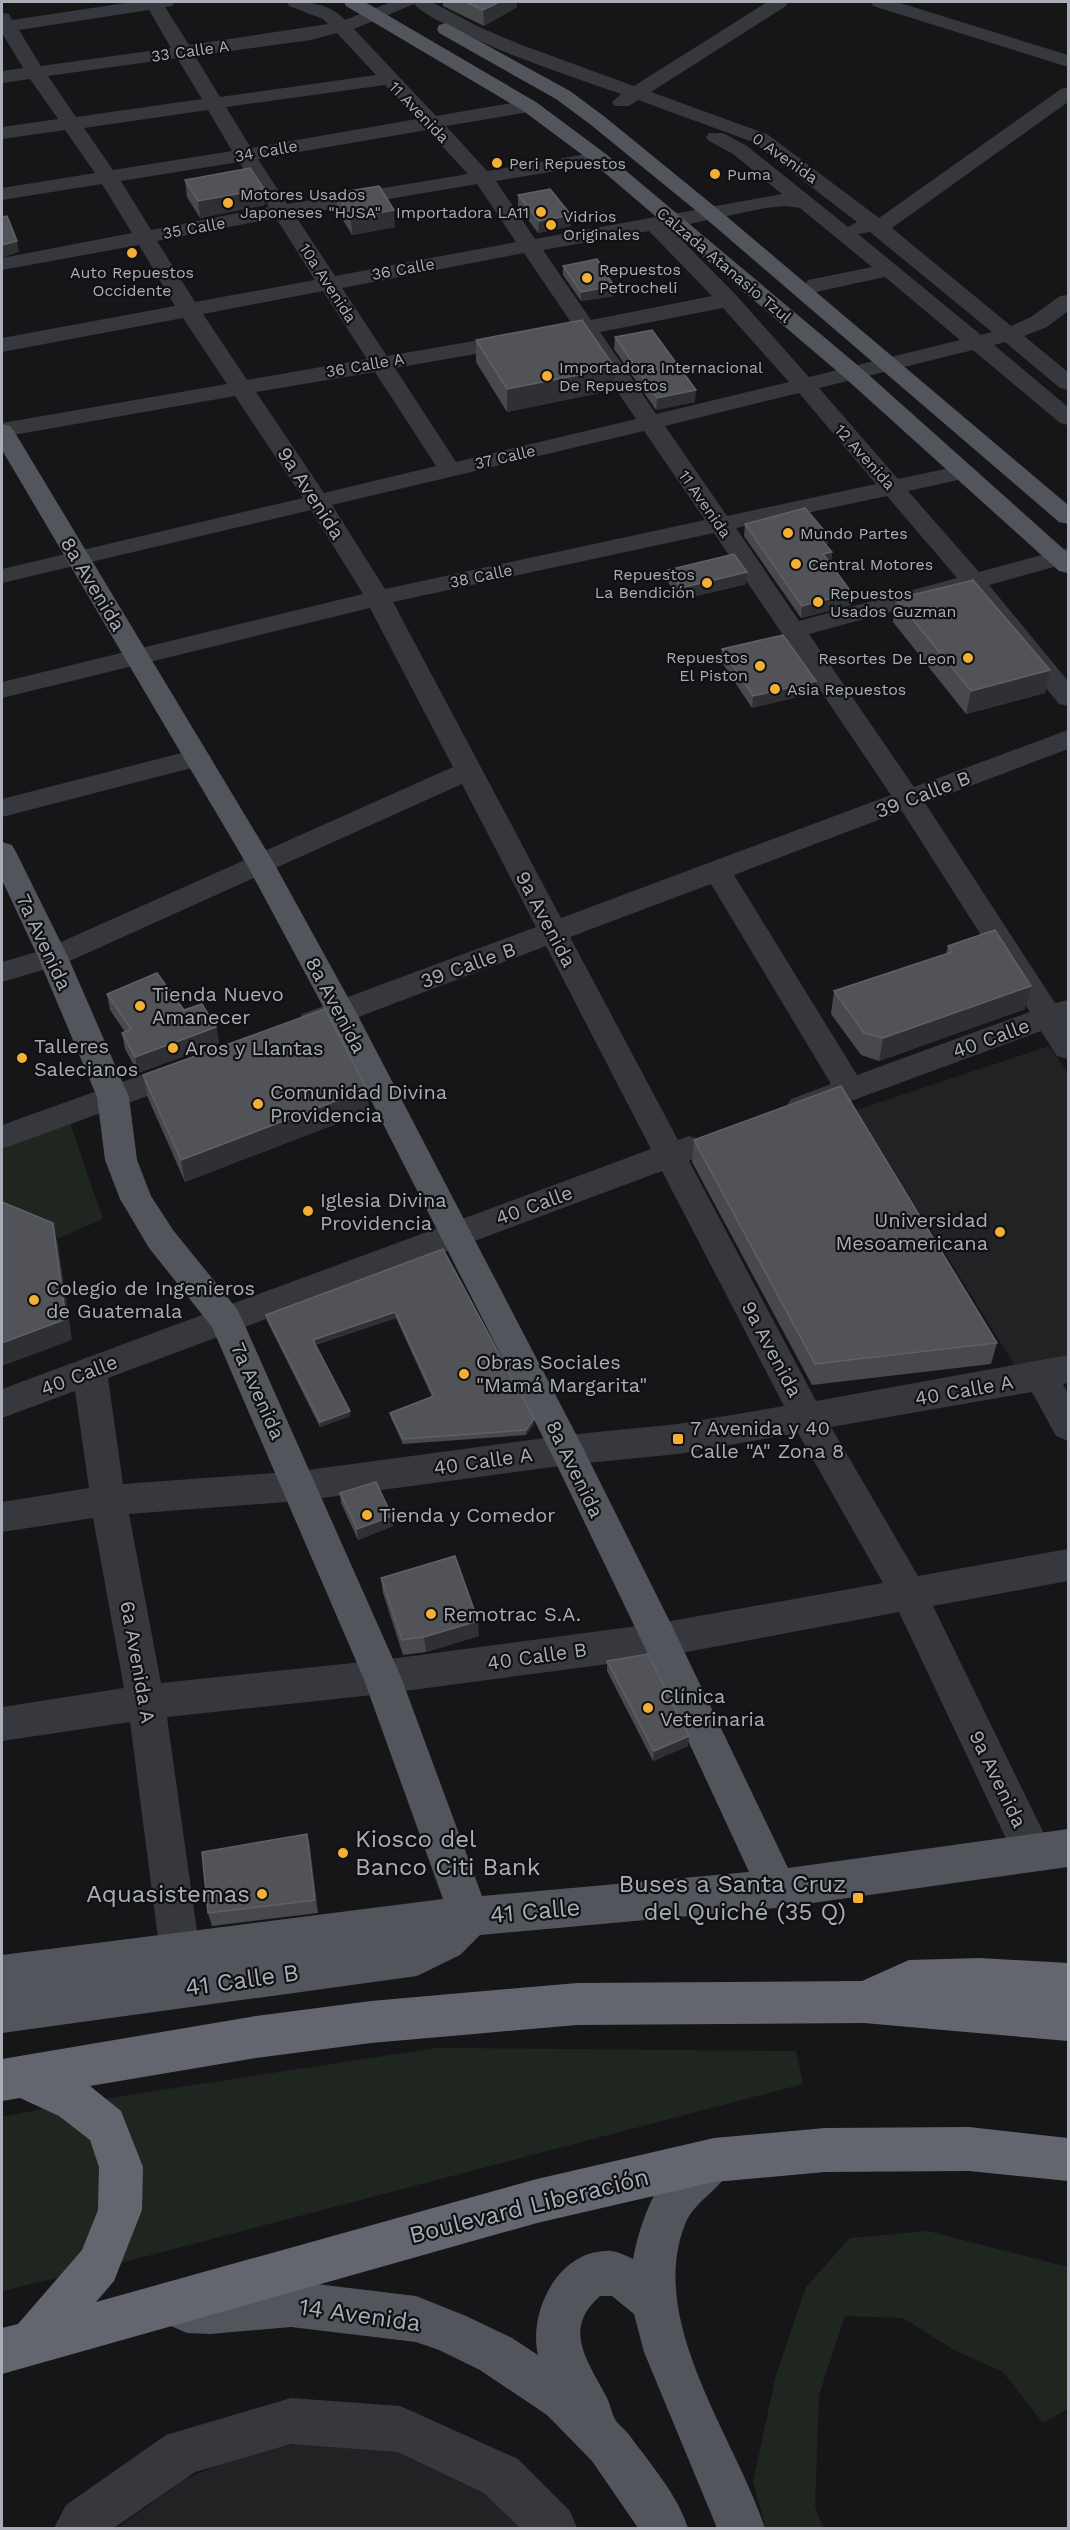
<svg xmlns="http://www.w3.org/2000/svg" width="1070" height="2530" font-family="'Work Sans',sans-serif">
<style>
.built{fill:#222225}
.green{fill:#1e261f}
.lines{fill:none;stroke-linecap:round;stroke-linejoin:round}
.minor{fill:#37383d;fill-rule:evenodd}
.major{fill:#53555c;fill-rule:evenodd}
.highway{fill:#63666e;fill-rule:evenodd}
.wall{fill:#47494d}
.shaded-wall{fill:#2f3033}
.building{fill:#525359;stroke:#5f6168;stroke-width:1.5}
.poi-dot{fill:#f2b134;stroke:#111113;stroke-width:2}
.labels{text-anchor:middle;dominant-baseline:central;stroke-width:4.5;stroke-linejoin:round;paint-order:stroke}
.far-street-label{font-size:16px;fill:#a8adb8;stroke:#111113}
.far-poi-label{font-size:16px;fill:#a8adb8;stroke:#111113;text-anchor:start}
.street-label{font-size:20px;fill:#a8adb8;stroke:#111113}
.poi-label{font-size:20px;fill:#a8adb8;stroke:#111113;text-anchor:start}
.near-poi-label{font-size:24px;fill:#a8adb8;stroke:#111113;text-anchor:end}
.near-street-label{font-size:24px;fill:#a8adb8;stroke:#111113}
</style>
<rect width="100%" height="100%" fill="#161618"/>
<path class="built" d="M1049,1046L1068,1073V1355L1017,1369L856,1110Z
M320,2440L388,2445L514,2505L538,2528H117L185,2479L251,2452Z"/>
<path class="green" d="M70,1123L103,1219L59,1238L2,1212V1149Z
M436,2048L796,2051L803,2084L128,2261L2,2291V2117L57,2106Z
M928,2231L1068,2267V2409L1043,2423L1003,2372L954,2350L903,2318L845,2316L819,2395L815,2506L823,2528H766L753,2482L776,2375L806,2287L850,2238Z"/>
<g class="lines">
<path class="minor" d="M132,2H174L172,6L165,7L189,45L328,24L323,19L289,6L287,2C310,2 329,3 345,20L391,2H432L477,26L519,44L634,86L767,2H788L786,6L651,92L767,134L879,218L1061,89L1068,87V102L892,228L1011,326L1031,317L1060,296L1068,295V311L1047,327L1024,336L1068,372V390L1060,388L1005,342L994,345L1068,407V425L1060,423L973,350L819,388L898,479L964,465L972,467L976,472L972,477L908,491L979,572L1068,548V563L989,585L1068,681V706L1059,704L967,591L809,634L914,787L1068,730V749L925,803L1055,1003L1068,1000V1059L1057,1056L1041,1031L802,1119L791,1115L786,1107L791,1099L831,1084L711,884L570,937L678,1140L689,1136L700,1140L705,1148L700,1156L689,1161L816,1401L1068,1355V1383L1063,1384L1068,1394V1441L1056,1436L1032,1392L831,1427L918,1576L1068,1549V1581L933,1606L1047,1840L1053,1853L1047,1866L1033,1872L1019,1866L899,1612L660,1657L382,1694L167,1717L200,1953L194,1967L180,1973L166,1967L160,1953L130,1722L2,1741V1707L124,1688L93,1518L2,1532V1502L89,1488L75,1391L2,1418V1389L651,1149L546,946L324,1030L313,1033L302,1030L298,1022L302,1014L536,927L462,784L63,964L2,982V962L43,950L453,767L370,608L2,698V682L363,594L311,510L2,583V569L303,498L235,396L2,437V423L227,384L183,318L2,352V338L175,306L139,245L2,270V258L132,233L102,184L2,200V188L95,173L65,130L2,139V127L58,119L30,79L2,83V71L23,68L2,33V13L9,14L12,20ZM414,4C425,15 439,21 453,28C506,56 565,74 621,94L612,102L615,106H629L638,100L753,142L857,222L848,227L747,146L723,133H709L706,137L709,141L733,154L782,194L535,239L496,181L599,164L606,162L609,158L606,154L599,152L487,171L446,126L529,112L536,110L539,106L536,102L529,100L436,116L354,29ZM149,10L171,48L41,66L19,30ZM337,33L376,75L220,97L195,56L311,40ZM177,58L202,99L76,117L48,76ZM385,85L417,119L251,148L226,107ZM208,110L232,151L113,170L84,128ZM427,130L468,174L287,204L258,159ZM239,162L269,207L151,230L121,181ZM477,184L516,242L335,276L295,215ZM786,206L800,208L872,267L808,280L805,285L808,290L816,292L885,277L960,340L809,377L736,295L670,228L765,208ZM276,218L315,280L195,302L157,241ZM649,231L712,296L591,320L543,250ZM870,232L992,332L981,335L858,234ZM524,253L572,324L387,356L342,288ZM323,291L367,359L247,380L203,314ZM723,308L789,382L656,414L600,332ZM580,336L636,419L456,462L395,368ZM375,372L436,466L324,493L256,392ZM799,393L876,484L727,516L665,426ZM644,431L705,520L385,589L332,505ZM887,496L957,578L799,621L736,528ZM714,533L891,795L561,918L393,602ZM902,811L1030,1012L857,1075L734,875ZM662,1171L784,1406L678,1424L567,1435L300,1471L123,1484L108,1378ZM798,1433L883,1583L660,1623L382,1660L161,1683L129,1514L300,1501L567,1465L678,1454Z
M871,2H897L1068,55V67L873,6Z
M197,749L207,752L211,758L207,764L2,817V799Z
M186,1059L197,1062L201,1070L197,1078L2,1149V1125Z
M291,2398L400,2406L416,2413L518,2459L570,2511L577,2528H520L484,2493L398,2452L291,2444L195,2472L114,2528H54L66,2505L166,2435Z"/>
<path class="major" d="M344,2H365L536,102L606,154L861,368L1068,553V573L1059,571L845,378L592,162L522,110L346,6Z
M446,23L570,91L605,117L719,210L1068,505V524L1059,522L705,218L591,125L556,99L439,33L437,29L439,25Z
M2,424L10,426L14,431L275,865L356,1012L579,1440L673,1628L788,1868L1068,1829V1867L777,1908L480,1935L460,1955L417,1976L2,2033V1955L443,1899L363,1677L212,1327L149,1248L120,1199L105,1160L97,1097L38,957L2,880V842L12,845L16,852L68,957L129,1097L137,1160L151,1196L173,1230L237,1309L242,1319L401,1677L482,1896L749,1872L646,1650L552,1455L326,1012L247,865L2,450Z
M714,2138L729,2145L736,2160C723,2190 693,2200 684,2227C648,2324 736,2439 765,2528H717L644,2352L634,2314L612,2296H600C561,2330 589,2362 607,2398C610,2404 612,2414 615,2419C618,2425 626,2430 630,2436C651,2465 677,2494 688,2528H638L592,2461L547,2415L480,2370L439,2350L416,2342L291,2327L210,2334L187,2333L171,2326L164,2310L171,2294L187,2287L210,2288L291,2281L416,2296L466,2316L512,2338L538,2355C528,2313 557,2252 606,2251C615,2250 624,2255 633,2259C643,2209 664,2159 714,2138Z"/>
<path class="highway" d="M980,1958L1068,1963V2041L864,2023L577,2025L371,2043L256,2058L90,2086L121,2111L143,2167L142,2210L114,2281L96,2302L537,2179L714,2138L825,2128L969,2127L1068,2138V2181L969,2171L825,2172L714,2182L537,2223L2,2374V2328L18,2324L82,2250L98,2210L99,2167L90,2140L59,2116L20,2098L2,2101V2059L256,2016L371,2001L577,1983L862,1981L909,1960Z"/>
</g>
<path class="wall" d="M443,2H517V7L484,26L443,6Z
M185,180L265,205L200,218L187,197Z
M336,193L395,227L352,235L337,210Z
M518,195L571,215V226L538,233L518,206Z
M563,266L614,286V296L581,301L563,275Z
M615,337L695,402L656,410L614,349Z
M476,340L615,368L614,390L507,412L476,362Z
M745,524L828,535L827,546L832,552L831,564L851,605L801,618L744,536Z
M668,570L746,584L680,600L668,582Z
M896,599L1050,670L1045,693L966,714L893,622Z
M722,649L814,693L752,708L721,661Z
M948,946L1025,1009L879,1061L861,1055L831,1014L834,991L946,954Z
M107,994L184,1010L216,1027L219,1043L138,1073L125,1049L122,1033L125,1032L110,1010Z
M143,1075L367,1089L369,1111L185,1182L148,1098Z
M694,1140L997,1343L991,1364L812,1385L692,1162Z
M443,1249L534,1424L526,1435L403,1444L391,1418L390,1413L432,1397L396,1318L315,1345L350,1411V1416L320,1427L267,1321L266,1315Z
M340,1493L392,1516L393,1526L358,1540L341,1503Z
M381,1578L479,1636L426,1652L403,1655L383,1593Z
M607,1661L688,1746L653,1761L607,1671Z
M307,1834L310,1848L318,1913L212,1926L208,1913Z"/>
<path class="shaded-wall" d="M499,2H517V7L484,26L483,10Z
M264,189L265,205L200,218L198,201Z
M394,210L395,227L352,235L351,218Z
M571,215V226L538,233L539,221Z
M17,241L19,252L2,258V245Z
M614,286V296L581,301V292Z
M615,368L614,390L507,412V389Z
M696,390L695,402L656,410L657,398Z
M828,535L827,547L819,537Z
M832,552L831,564L823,554Z
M747,572L746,584L680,600L681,588Z
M852,593L851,605L801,618L802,606Z
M1050,670L1045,693L966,714L971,691Z
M816,681L814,693L752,708L753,696Z
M1031,986L1025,1009L879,1061L883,1038Z
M216,1027L219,1043L138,1073L135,1057Z
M367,1089L369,1111L185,1182L181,1160Z
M53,1223L58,1244L72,1340L2,1366V1343Z
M395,1312L396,1318L313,1345V1340Z
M350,1411V1416L320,1427V1422Z
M534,1419V1424L526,1435V1430Z
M392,1516L393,1526L358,1540L357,1529Z
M478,1621L479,1636L426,1652L424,1637Z
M689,1736L688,1746L653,1761L654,1751Z
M307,1834L310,1848L318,1913L315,1900Z"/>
<path class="building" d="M466,2H499L483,10Z
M250,168L264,189L198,201L185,180Z
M379,186L394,210L351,218L336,193Z
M550,189L571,215L539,221L518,195Z
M7,216L17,241L2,245V217Z
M597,259L614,286L581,292L563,266Z
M582,320L615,368L507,389L476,340Z
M652,330L696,390L657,398L615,337Z
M805,508L828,535L819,537L832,552L823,554L852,593L802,606L745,524Z
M734,554L747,572L681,588L668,570Z
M973,580L1050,670L971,691L896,599Z
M783,635L816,681L753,696L722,649Z
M995,930L1031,986L883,1038L864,1033L834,991L952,952L948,946Z
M157,973L184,1010L202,1004L216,1027L135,1057L122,1033L131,1029L107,994Z
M325,1009L367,1089L181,1160L143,1075Z
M841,1086L997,1343L815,1364L694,1140Z
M2,1202L53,1223L66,1319L2,1343Z
M443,1249L534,1419L526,1430L403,1439L390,1413L434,1396L395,1312L313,1340L350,1411L320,1422L266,1315Z
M376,1482L392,1516L357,1529L340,1493Z
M455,1556L478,1621L424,1637L402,1640L381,1578Z
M648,1654L689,1736L654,1751L607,1661Z
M307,1834L315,1900L208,1913L202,1852Z"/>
<g class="poi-dot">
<circle cx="497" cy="163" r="6"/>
<circle cx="715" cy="174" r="6"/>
<circle cx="228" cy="203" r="6"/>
<circle cx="541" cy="212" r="6"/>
<circle cx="551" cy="225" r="6"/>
<circle cx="132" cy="253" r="6"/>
<circle cx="587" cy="278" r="6"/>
<circle cx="547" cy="376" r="6"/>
<circle cx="788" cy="533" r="6"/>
<circle cx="796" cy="564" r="6"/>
<circle cx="707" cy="583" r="6"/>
<circle cx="818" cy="602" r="6"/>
<circle cx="968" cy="658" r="6"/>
<circle cx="760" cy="666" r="6"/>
<circle cx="775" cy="689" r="6"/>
<circle cx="140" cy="1006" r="6"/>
<circle cx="173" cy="1048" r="6"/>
<circle cx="22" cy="1058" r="6"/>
<circle cx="258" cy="1104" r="6"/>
<circle cx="308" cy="1211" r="6"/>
<circle cx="1000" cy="1232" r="6"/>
<circle cx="34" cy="1300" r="6"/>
<circle cx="464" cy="1374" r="6"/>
<rect x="672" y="1433" width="12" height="12" rx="3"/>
<circle cx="367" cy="1515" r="6"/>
<circle cx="431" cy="1614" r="6"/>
<circle cx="648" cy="1708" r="6"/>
<circle cx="343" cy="1853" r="6"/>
<circle cx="262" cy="1894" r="6"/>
<rect x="852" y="1892" width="12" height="12" rx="3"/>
</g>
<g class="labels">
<g class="far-street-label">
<text transform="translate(190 51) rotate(-8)">33 Calle A</text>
<text transform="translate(419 112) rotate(46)">11 Avenida</text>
<text transform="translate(266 151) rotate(-10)">34 Calle</text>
<text transform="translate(785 158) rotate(35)">0 Avenida</text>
<text transform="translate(194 228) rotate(-10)">35 Calle</text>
<text transform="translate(724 265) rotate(40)">Calzada Atanasio Tzul</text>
<text transform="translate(403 269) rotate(-10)">36 Calle</text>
<text transform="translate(328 283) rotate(57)">10a Avenida</text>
<text transform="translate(365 365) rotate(-10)">36 Calle A</text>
<text transform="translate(505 457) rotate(-13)">37 Calle</text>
<text transform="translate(865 457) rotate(48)">12 Avenida</text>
<text transform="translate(705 504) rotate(55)">11 Avenida</text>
<text transform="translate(481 576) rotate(-12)">38 Calle</text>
</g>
<g class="far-poi-label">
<text x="509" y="163">Peri Repuestos</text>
<text x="727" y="174">Puma</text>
<text x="240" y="194">Motores Usados<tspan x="240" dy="18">Japoneses "HJSA"</tspan></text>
<text x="529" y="212" text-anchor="end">Importadora LA11</text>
<text x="563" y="216">Vidrios<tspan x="563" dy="18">Originales</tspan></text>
<text x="599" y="269">Repuestos<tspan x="599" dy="18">Petrocheli</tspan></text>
<text x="132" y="272" text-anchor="middle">Auto Repuestos<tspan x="132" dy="18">Occidente</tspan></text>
<text x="559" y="367">Importadora Internacional<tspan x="559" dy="18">De Repuestos</tspan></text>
<text x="800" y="533">Mundo Partes</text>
<text x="808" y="564">Central Motores</text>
<text x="695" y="574" text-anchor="end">Repuestos<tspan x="695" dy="18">La Bendición</tspan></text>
<text x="830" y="593">Repuestos<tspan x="830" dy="18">Usados Guzman</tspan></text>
<text x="748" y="657" text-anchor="end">Repuestos<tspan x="748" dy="18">El Piston</tspan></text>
<text x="956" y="658" text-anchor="end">Resortes De Leon</text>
<text x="787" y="689">Asia Repuestos</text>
</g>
<g class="street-label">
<text transform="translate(311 493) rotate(57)">9a Avenida</text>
<text transform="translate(93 584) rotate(59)">8a Avenida</text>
<text transform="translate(923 794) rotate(-21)">39 Calle B</text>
<text transform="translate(546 919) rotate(62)">9a Avenida</text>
<text transform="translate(44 942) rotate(65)">7a Avenida</text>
<text transform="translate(468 965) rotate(-20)">39 Calle B</text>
<text transform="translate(336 1005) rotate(62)">8a Avenida</text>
<text transform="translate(991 1038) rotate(-20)">40 Calle</text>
<text transform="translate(534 1205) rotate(-20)">40 Calle</text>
<text transform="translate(772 1349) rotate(62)">9a Avenida</text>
<text transform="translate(79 1375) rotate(-21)">40 Calle</text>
<text transform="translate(964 1390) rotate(-10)">40 Calle A</text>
<text transform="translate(258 1391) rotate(66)">7a Avenida</text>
<text transform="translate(483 1461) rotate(-8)">40 Calle A</text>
<text transform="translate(575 1469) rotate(64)">8a Avenida</text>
<text transform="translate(537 1656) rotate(-8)">40 Calle B</text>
<text transform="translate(138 1662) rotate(80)">6a Avenida A</text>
<text transform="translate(998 1779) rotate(64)">9a Avenida</text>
</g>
<g class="poi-label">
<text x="152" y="994">Tienda Nuevo<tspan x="152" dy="23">Amanecer</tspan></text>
<text x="34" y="1046">Talleres<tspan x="34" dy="23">Salecianos</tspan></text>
<text x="185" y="1048">Aros y Llantas</text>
<text x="270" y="1092">Comunidad Divina<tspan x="270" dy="23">Providencia</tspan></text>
<text x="320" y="1200">Iglesia Divina<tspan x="320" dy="23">Providencia</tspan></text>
<text x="988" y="1220" text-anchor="end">Universidad<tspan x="988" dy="23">Mesoamericana</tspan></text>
<text x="46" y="1288">Colegio de Ingenieros<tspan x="46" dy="23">de Guatemala</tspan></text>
<text x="476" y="1362">Obras Sociales<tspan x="476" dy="23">"Mamá Margarita"</tspan></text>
<text x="690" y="1428">7 Avenida y 40<tspan x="690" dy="23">Calle "A" Zona 8</tspan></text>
<text x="379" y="1515">Tienda y Comedor</text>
<text x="443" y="1614">Remotrac S.A.</text>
<text x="660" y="1696">Clínica<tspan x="660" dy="23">Veterinaria</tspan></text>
</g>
<g class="near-poi-label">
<text x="355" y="1839" text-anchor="start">Kiosco del<tspan x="355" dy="28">Banco Citi Bank</tspan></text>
<text x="846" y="1884">Buses a Santa Cruz<tspan x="846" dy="28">del Quiché (35 Q)</tspan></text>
<text x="250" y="1894">Aquasistemas</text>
</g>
<g class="near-street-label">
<text transform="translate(535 1911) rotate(-5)">41 Calle</text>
<text transform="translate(242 1980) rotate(-8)">41 Calle B</text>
<text transform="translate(529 2206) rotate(-14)">Boulevard Liberación</text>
<text transform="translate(360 2315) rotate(8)">14 Avenida</text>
</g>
</g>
<rect width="1070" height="2530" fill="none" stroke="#a8adb8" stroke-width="6"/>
</svg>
